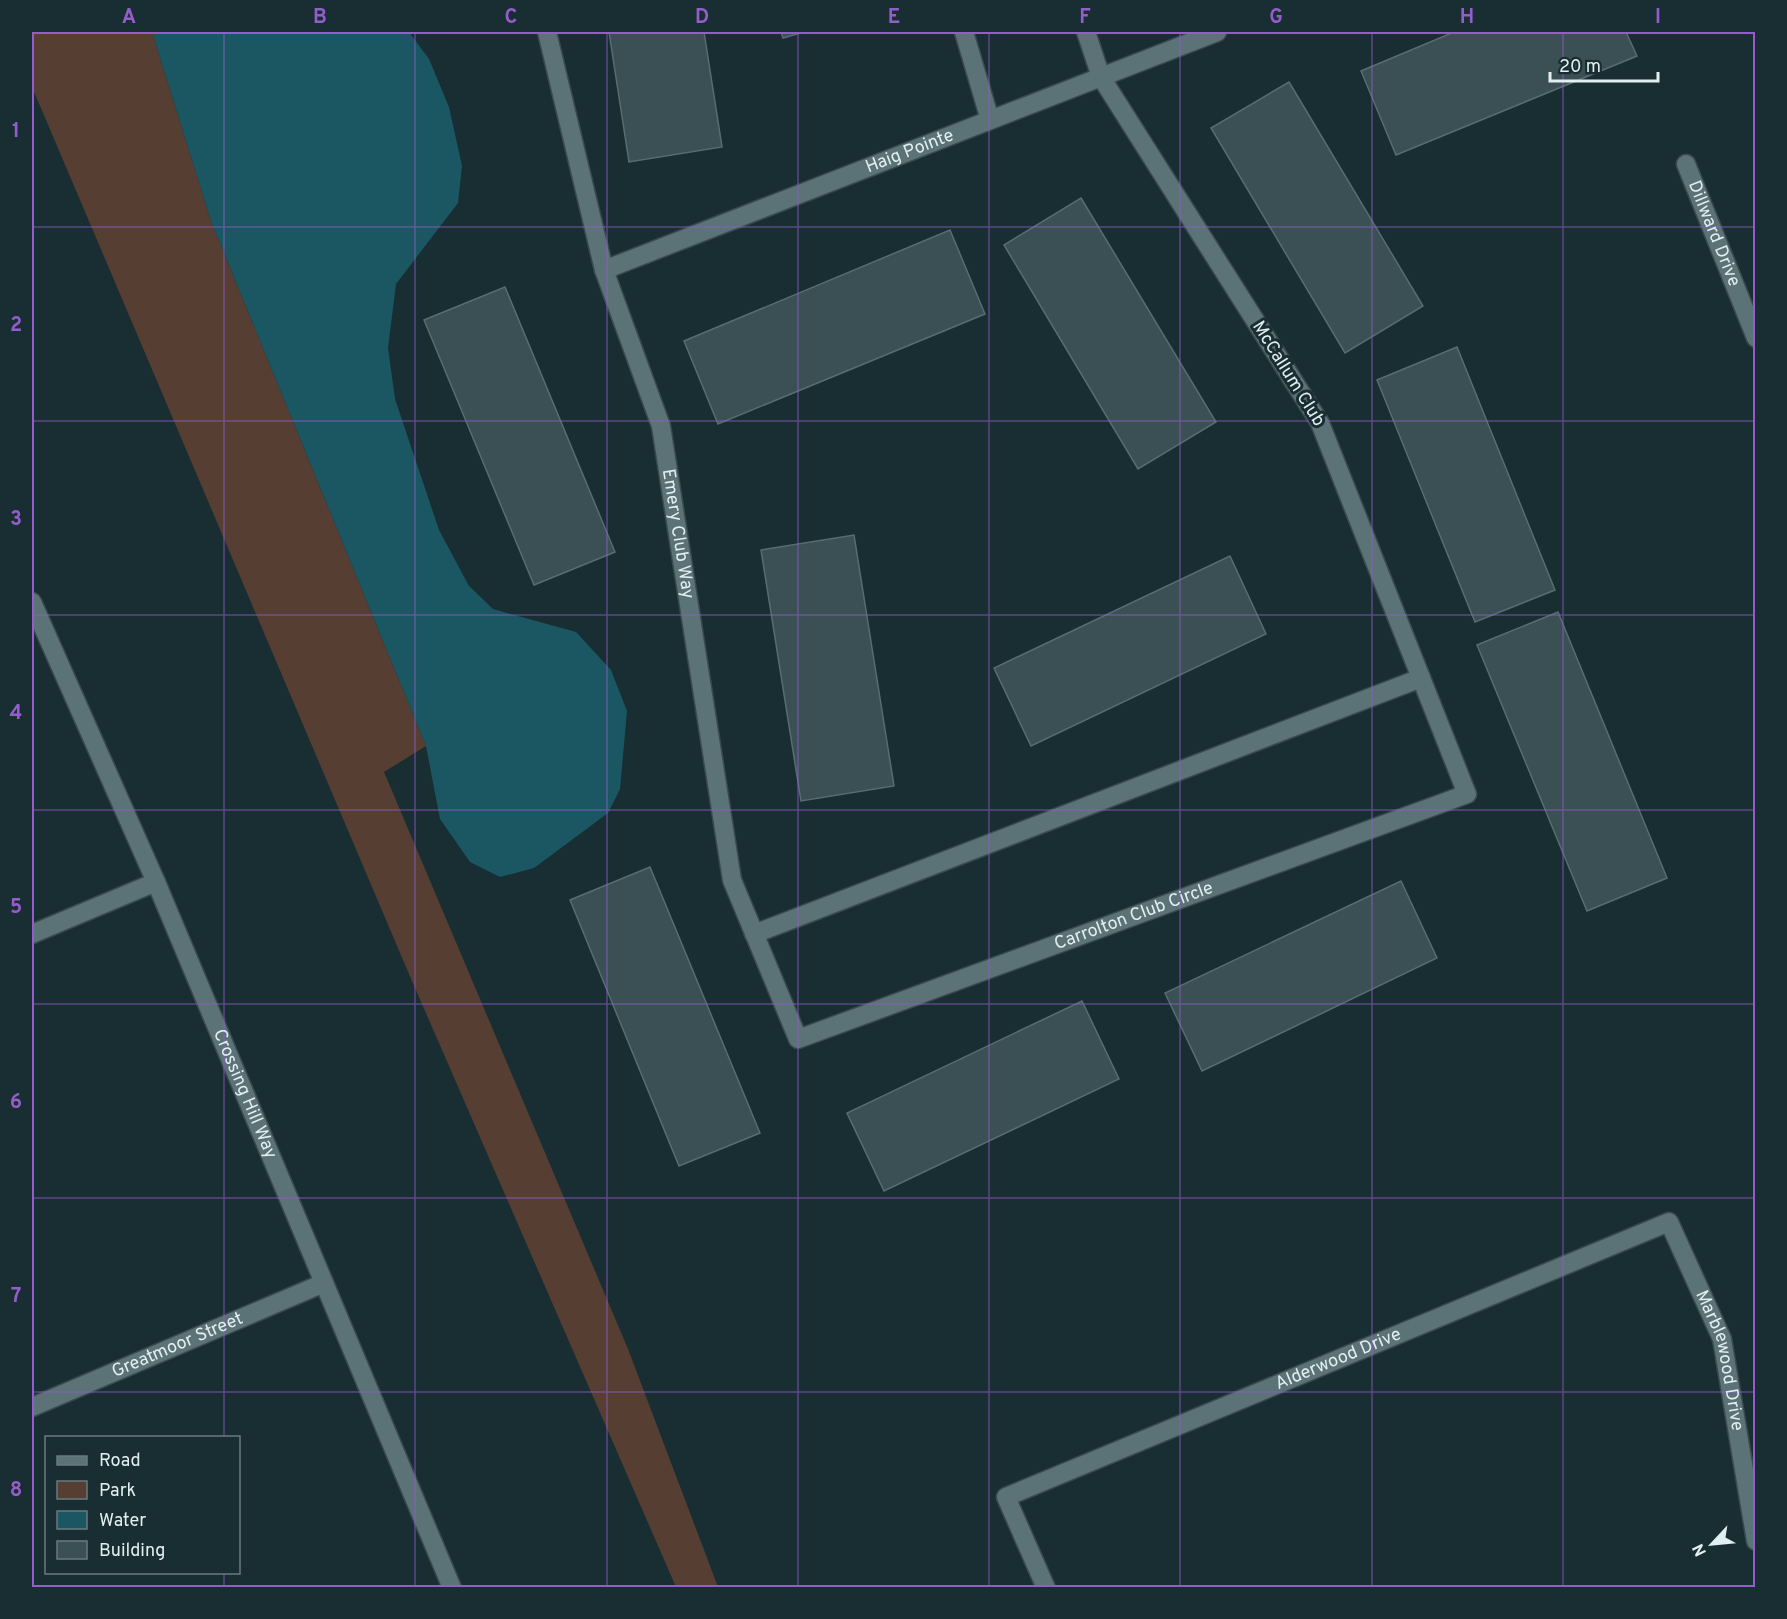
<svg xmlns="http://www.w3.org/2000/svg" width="1787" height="1619" font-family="Overpass,sans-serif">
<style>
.green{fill:#563f32}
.water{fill:#1b5762}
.building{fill:#3a5054;stroke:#576d72;stroke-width:1.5}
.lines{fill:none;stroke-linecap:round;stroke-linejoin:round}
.service-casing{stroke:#394a4e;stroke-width:21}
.minor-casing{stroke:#394a4e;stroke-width:21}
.service{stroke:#5b7277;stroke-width:18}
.minor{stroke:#5b7277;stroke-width:18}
.grid{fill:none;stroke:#955dcc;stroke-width:1.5;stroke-opacity:0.55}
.labels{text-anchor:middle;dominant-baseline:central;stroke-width:6;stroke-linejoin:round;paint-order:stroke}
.street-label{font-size:18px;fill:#e2eff2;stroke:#192e32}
.neatline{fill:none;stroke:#955dcc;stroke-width:2}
.grid-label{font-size:20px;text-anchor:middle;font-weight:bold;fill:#955dcc}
</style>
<rect width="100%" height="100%" fill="#192e32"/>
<path class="green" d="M32,32H152L211,221L426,746L384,772L628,1349L718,1587H676L412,981L32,87Z"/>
<path class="water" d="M152,32H409L429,59L449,107L462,166L458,203L396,284L388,348L395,399L439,530L469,586L493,609L576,632L611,670L627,711L620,789L608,813L534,868L500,877L470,862L440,819L426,746L211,221Z"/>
<path class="building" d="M609,32H704L722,147L629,162Z
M781,32H804L783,38Z
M1454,32H1626L1637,56L1396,155L1361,71Z
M1289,82L1423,306L1345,353L1211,128Z
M1081,198L1216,422L1138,469L1004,245Z
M950,230L985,314L718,424L684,341Z
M505,287L615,552L534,585L424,320Z
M1457,347L1555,590L1475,622L1377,380Z
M854,535L894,786L801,801L761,550Z
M1230,556L1266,634L1031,746L994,668Z
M1558,612L1667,878L1587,911L1477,645Z
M650,867L760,1133L679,1166L570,900Z
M1401,881L1437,958L1202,1071L1165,993Z
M1082,1001L1119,1079L884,1191L847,1113Z"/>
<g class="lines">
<g class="service-casing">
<path id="service" d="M964,32L990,120
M1086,32L1101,77
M754,934L1421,678"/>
</g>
<g class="minor-casing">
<g id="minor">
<path id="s1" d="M547,32L604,270L661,426L732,880L798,1039L1467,794L1320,423L1101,77"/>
<path id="s2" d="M1686,164L1756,338"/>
<path id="s3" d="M604,270L1217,32"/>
<path id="s4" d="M32,602L156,882L452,1588"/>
<path d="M32,934L156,882"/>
<path id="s5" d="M32,1407L324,1283"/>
<path id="s6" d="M1046,1588L1006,1497L1669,1222L1722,1339L1756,1541"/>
</g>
</g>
<use href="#service" class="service"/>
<use href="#minor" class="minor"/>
</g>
<path class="grid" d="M224,32V1438M415,32V1588M607,32V1588M798,32V1588M989,32V1588M1180,32V1588M1372,32V1588M1563,32V1588M32,227H1756M32,421H1756M32,615H1756M32,810H1756M32,1004H1756M32,1198H1756M32,1392H1756M224,1572V1588"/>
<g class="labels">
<g class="street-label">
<text stroke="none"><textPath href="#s3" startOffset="328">Haig Pointe</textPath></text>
<text stroke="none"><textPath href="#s2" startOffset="75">Dillward Drive</textPath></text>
<text transform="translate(1288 374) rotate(58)">McCallum Club</text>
<text stroke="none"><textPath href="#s1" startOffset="520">Emery Club Way</textPath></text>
<text stroke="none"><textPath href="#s1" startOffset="1400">Carrolton Club Circle</textPath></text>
<text stroke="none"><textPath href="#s4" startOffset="536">Crossing Hill Way</textPath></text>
<text stroke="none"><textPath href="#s5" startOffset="158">Greatmoor Street</textPath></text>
<text stroke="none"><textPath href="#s6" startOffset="459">Alderwood Drive</textPath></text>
<text stroke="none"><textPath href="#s6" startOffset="966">Marblewood Drive</textPath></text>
</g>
</g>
<rect width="1787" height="1619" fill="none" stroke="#192e32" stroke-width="66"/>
<rect x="45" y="1436" width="195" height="138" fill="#192e32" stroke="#697b7f" stroke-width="1.5"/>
<rect x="57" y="1456" width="30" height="9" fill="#5b7277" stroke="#697b7f" stroke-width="1.5"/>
<text x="99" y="1466" font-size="18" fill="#e2eff2">Road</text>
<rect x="57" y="1481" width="30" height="18" fill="#563f32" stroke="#697b7f" stroke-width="1.5"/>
<text x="99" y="1496" font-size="18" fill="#e2eff2">Park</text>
<rect x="57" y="1511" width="30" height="18" fill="#1b5762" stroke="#697b7f" stroke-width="1.5"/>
<text x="99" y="1526" font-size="18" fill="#e2eff2">Water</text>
<rect x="57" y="1541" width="30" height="18" fill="#3a5054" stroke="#697b7f" stroke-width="1.5"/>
<text x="99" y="1556" font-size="18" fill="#e2eff2">Building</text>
<g transform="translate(1712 1544) rotate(244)" stroke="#192e32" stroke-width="4.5" paint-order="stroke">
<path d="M0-4.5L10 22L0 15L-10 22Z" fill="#e2eff2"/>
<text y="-9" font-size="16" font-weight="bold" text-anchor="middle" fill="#e2eff2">N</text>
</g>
<path d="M1550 72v9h108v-9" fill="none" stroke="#e2eff2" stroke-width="3"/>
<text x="1559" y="72" font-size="18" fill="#e2eff2" stroke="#192e32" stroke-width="4.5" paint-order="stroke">20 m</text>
<rect x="33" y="33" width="1721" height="1553" class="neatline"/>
<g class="grid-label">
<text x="129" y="23">A</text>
<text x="320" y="23">B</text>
<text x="511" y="23">C</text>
<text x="702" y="23">D</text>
<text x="894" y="23">E</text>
<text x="1085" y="23">F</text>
<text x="1276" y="23">G</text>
<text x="1467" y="23">H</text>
<text x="1658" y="23">I</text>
<text x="16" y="137">1</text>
<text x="16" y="331">2</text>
<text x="16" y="525">3</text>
<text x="16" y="719">4</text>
<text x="16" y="913">5</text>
<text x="16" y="1108">6</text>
<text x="16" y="1302">7</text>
<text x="16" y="1496">8</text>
</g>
</svg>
